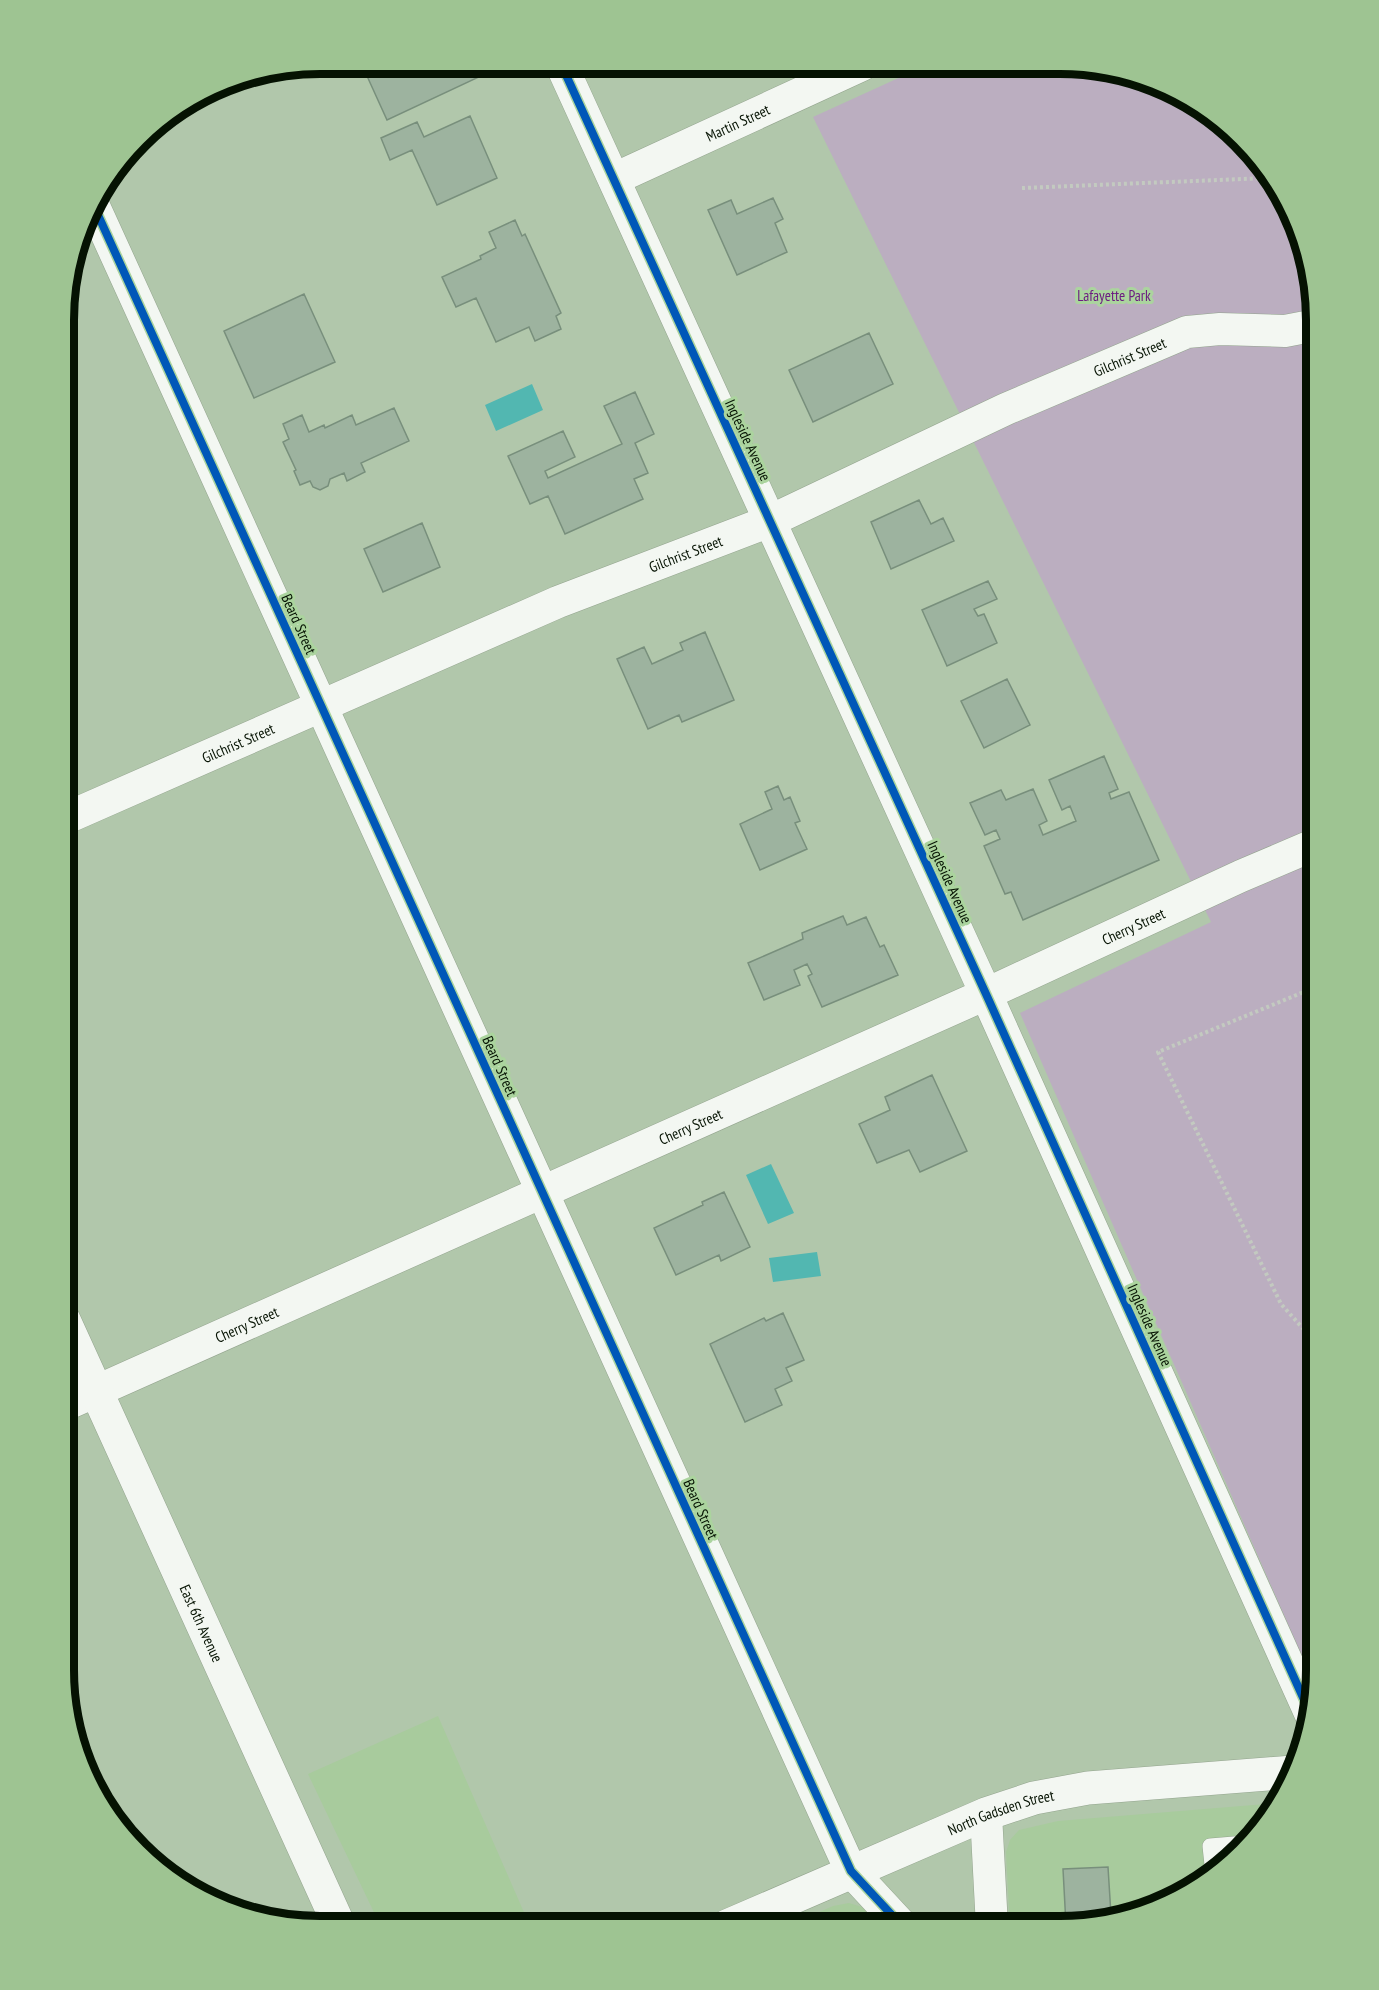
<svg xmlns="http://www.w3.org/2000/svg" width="1379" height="1990" font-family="'PT Sans Narrow',sans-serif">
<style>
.built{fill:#a8cb9d}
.green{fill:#bbaec0}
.water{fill:#52b7b1}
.building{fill:#9db39f;stroke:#788f7c;stroke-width:1.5}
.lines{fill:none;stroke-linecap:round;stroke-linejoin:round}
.lane-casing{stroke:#93a48e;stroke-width:16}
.street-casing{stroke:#93a48e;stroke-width:33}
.secondary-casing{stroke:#93a48e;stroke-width:34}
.path{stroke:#c3cac0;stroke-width:4;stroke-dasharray:3 3;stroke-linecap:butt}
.lane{stroke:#f3f7f2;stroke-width:15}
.street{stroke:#f3f7f2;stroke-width:32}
.secondary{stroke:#f3f7f2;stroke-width:33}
.cycleway-casing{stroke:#abd49e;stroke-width:11}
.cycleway{stroke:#0057b8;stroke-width:8}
.labels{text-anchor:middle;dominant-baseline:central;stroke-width:6;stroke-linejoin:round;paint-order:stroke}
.street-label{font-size:15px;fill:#051202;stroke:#abd49e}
.park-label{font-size:15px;fill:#6c1d81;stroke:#abd49e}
.rim{fill:none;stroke:#051202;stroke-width:8}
</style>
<rect width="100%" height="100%" fill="#b1c7ab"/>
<path class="built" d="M438,1716L530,1926L380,1925L308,1774Z
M1277,1803L1273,1813L1228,1863L1172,1901L1059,1927H1010L1006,1852L1010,1840L1019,1830L1058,1821Z
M849,1903L862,1907L878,1926H788L833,1906Z"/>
<path class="green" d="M927,65H1093L1157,82L1215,116L1290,207L1316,320L1315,1686L1020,1013L1211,922L813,117Z"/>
<path class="water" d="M532,384L543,410L496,431L485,405Z
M771,1164L794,1213L768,1224L746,1175Z
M817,1252L821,1276L773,1282L769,1258Z"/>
<path class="building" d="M367,63H475L481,76L387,120L362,65Z
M470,116L497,178L437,205L412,150L390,160L381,138L417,122L424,137Z
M773,198L783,219L775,223L787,252L737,275L708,210L731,200L737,214Z
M515,220L522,236L525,234L561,313L556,316L561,329L535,341L529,327L496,342L476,298L456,307L442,277L481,259L480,256L496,248L489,232Z
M304,294L335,362L254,398L224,331Z
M869,333L893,384L813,422L789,370Z
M635,392L654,434L635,443L648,473L634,479L643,499L565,534L548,496L530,504L508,456L563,431L575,457L545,471L548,478L622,444L604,406Z
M394,408L409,441L361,463L365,472L347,481L344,473L330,479L328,486L320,490L313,487L310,481L300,485L294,471L296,470L283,442L289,439L283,424L302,415L309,432L324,425L325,428L352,415L356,425Z
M919,500L931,524L943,518L954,541L891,569L871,522Z
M422,523L440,567L383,592L364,549Z
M988,581L997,599L974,609L978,616L984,614L997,643L947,666L922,610Z
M705,632L734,700L682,722L679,715L648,729L617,659L644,647L652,664L683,650L680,643Z
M1007,679L1030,725L984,748L961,701Z
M1104,756L1118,789L1109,793L1111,799L1129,792L1159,860L1023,920L1011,892L1005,894L984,846L1000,839L996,830L985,835L970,803L1001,790L1006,800L1033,789L1047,821L1039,825L1043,835L1076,821L1070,806L1062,810L1049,780Z
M778,786L784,800L790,797L800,821L795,823L807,849L760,870L740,824L772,809L765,792Z
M843,916L847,925L866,917L880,947L884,945L898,975L822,1007L808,976L812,974L807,964L794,970L800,985L764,1000L748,963L803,939L802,933Z
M932,1075L967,1151L920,1172L909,1150L877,1163L859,1124L890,1110L885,1097Z
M724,1192L750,1247L721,1261L719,1255L676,1275L654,1228L703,1205L702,1202Z
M783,1313L804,1360L786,1368L792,1381L775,1389L782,1405L745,1422L710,1344L764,1318L766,1321Z
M1108,1867L1111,1915L1066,1925L1063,1869Z"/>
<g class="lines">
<g class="lane-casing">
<path id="lane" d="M1213,1874L1210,1846L1246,1843"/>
</g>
<g class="street-casing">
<g id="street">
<path d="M561,64L986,994L1310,1713"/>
<path id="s1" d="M614,179L862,65"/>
<path d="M93,204L851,1871L903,1927"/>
<path id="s2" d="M64,819L558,602L770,521L1006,409L1187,332L1220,329L1285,331L1316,325"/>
<path id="s3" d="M63,1406L986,994L1241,876L1316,844"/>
<path d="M986,1814L992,1927"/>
</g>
</g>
<g class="secondary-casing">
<g id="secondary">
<path id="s4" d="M64,1320L339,1925"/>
<path id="s5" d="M727,1926L986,1814L1034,1798L1088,1788L1293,1772"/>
</g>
</g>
<path class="path" d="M1022,188L1267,178
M1316,1343L1281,1304L1158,1052L1316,987"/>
<use href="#lane" class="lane"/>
<use href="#street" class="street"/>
<use href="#secondary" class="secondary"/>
<g class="cycleway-casing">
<path id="cycleway" d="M561,64L986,994L1310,1713
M93,204L851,1871L903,1927"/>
</g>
<use href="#cycleway" class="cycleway"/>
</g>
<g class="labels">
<g class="street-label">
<text stroke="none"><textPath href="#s1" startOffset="136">Martin Street</textPath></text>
<text stroke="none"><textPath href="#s2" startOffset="1162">Gilchrist Street</textPath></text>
<text transform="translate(748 440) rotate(65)">Ingleside Avenue</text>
<text stroke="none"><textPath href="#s2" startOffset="676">Gilchrist Street</textPath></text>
<text transform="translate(299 624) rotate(66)">Beard Street</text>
<text stroke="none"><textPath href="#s2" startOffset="190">Gilchrist Street</textPath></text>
<text transform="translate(950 882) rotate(66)">Ingleside Avenue</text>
<text stroke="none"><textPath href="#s3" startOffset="1173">Cherry Street</textPath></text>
<text transform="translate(500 1066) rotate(66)">Beard Street</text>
<text stroke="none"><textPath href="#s3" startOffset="687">Cherry Street</textPath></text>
<text stroke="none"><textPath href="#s3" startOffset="201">Cherry Street</textPath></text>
<text transform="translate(1150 1325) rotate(66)">Ingleside Avenue</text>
<text transform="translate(701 1509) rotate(66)">Beard Street</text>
<text stroke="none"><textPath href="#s4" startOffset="333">East 6th Avenue</textPath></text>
<text stroke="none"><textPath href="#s5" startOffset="297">North Gadsden Street</textPath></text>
</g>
<g class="park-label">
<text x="1114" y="295">Lafayette Park</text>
</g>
</g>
<path d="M0 0H1379V1990H0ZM320 74H1060A246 246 0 0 1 1306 320V1670A246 246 0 0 1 1060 1916H320A246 246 0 0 1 74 1670V320A246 246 0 0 1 320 74Z" fill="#9ec492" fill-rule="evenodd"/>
<path class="rim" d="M320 74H1060A246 246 0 0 1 1306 320V1670A246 246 0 0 1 1060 1916H320A246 246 0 0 1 74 1670V320A246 246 0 0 1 320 74Z"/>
</svg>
